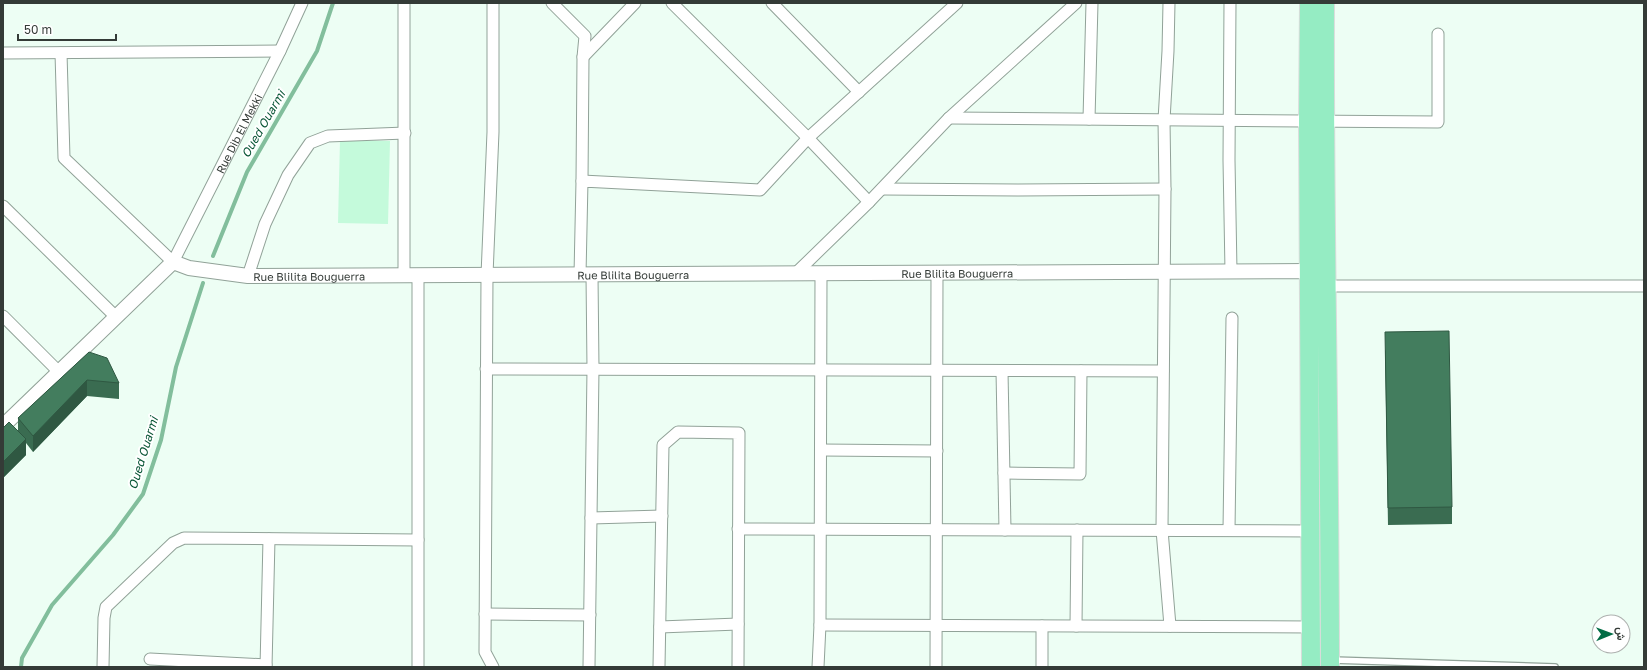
<svg xmlns="http://www.w3.org/2000/svg" width="1647" height="670" font-family="'Golos Text',Vazirmatn,sans-serif">
<style>
.green{fill:#c4fadb}
.lines{fill:none;stroke-linecap:round;stroke-linejoin:round}
.stream{stroke:#82be9c;stroke-width:4}
.service-casing{stroke:#91a298;stroke-width:8}
.minor-casing{stroke:#91a298;stroke-width:13}
.tertiary-casing{stroke:#91a298;stroke-width:16}
.primary-casing{stroke:#dadcdb;stroke-width:20}
.service{stroke:#fff;stroke-width:5.5}
.minor{stroke:#fff;stroke-width:11}
.tertiary{stroke:#fff;stroke-width:14}
.primary{stroke:#95ecc3;stroke-width:18}
.wall{fill:#3a6c51}
.shaded-wall{fill:#2f5842}
.building{fill:#437d5e;stroke:#2f5842}
.labels{text-anchor:middle;dominant-baseline:central;stroke-width:4;stroke-linejoin:round;paint-order:stroke}
.street-label{font-size:11px;fill:#343b37;stroke:#fff}
.water-label{font-size:12px;font-style:italic;fill:#085535;stroke:#fff}
</style>
<rect width="100%" height="100%" fill="#edfef4"/>
<path class="green" d="M340,140L390,141L388,224L338,223Z"/>
<g class="lines">
<path class="stream" d="M213,256L247,172L317,51L333,3
M21,667L22,658L52,605L113,535L143,494L161,440L176,367L203,283"/>
<g class="service-casing">
<path id="service" d="M1332,660L1555,667"/>
</g>
<g class="minor-casing">
<g id="minor">
<path d="M404,3V276"/>
<path d="M552,3L585,36L583,57L582,181"/>
<path d="M672,3L808,138L869,202"/>
<path d="M772,3L859,92"/>
<path d="M1169,3L1168,51L1164,120L1165,189L1162,530L1170,626"/>
<path d="M1230,3L1229,160L1231,271"/>
<path d="M3,53L280,51"/>
<path id="s1" d="M61,53L64,158L173,262L280,51L302,3"/>
<path d="M583,57L635,3"/>
<path d="M949,118L1438,122V34"/>
<path d="M1089,119L1092,3"/>
<path d="M882,189L1018,190L1165,189"/>
<path d="M3,206L116,317"/>
<path d="M795,274L869,202L949,118L1076,3"/>
<path d="M580,275L582,181L760,190L808,138L957,3"/>
<path d="M248,276L265,224L288,175L310,143L328,136L405,133"/>
<path d="M1326,286H1644"/>
<path d="M3,316L59,372"/>
<path d="M486,369L1163,371"/>
<path d="M1002,371L1005,530"/>
<path d="M821,450L937,451"/>
<path d="M1004,473L1080,474L1081,371"/>
<path d="M591,518L662,516"/>
<path d="M738,529L1311,531"/>
<path d="M1229,530L1232,318"/>
<path d="M485,614L590,615"/>
<path d="M820,625L1311,627"/>
<path d="M1076,626L1077,530"/>
<path d="M660,627L738,624"/>
<path d="M150,659L266,665"/>
<path d="M103,667L104,618L106,607L173,543L184,538L418,540"/>
<path d="M266,667L269,539"/>
<path d="M418,667V276"/>
<path d="M493,667L485,652L487,275L493,132V3"/>
<path d="M589,667L593,369L592,275"/>
<path d="M659,667L663,445L678,432L739,433L738,667"/>
<path d="M818,667L820,625L821,274"/>
<path d="M936,667L937,273"/>
<path d="M1042,667V626"/>
</g>
</g>
<g class="tertiary-casing">
<g id="tertiary">
<path id="s2" d="M3,426L173,262L189,268L248,276L1308,271L1315,277"/>
</g>
</g>
<g class="primary-casing">
<path id="primary" d="M1309,3L1308,121L1311,667
M1325,3C1324,224 1330,446 1330,667"/>
</g>
<use href="#service" class="service"/>
<use href="#minor" class="minor"/>
<use href="#tertiary" class="tertiary"/>
<use href="#primary" class="primary"/>
</g>
<path class="wall" d="M1385,349L1452,507V524L1388,525Z
M89,352L119,383V399L87,396L33,452L26,443V455L3,478V428L18,431V418Z"/>
<path class="shaded-wall" d="M87,380V396L33,452V436Z
M26,439V455L3,478V462Z"/>
<path class="building" d="M1449,331L1452,507L1388,508L1385,332Z
M89,352L107,358L119,383L87,380L33,436L18,418Z
M9,422L26,439L3,462V428Z"/>
<g class="labels">
<g class="street-label">
<text stroke="none"><textPath href="#s1" startOffset="400">Rue Dib El Mekki</textPath></text>
<text stroke="none"><textPath href="#s2" startOffset="1022">Rue Blilita Bouguerra</textPath></text>
<text stroke="none"><textPath href="#s2" startOffset="698">Rue Blilita Bouguerra</textPath></text>
<text stroke="none"><textPath href="#s2" startOffset="374">Rue Blilita Bouguerra</textPath></text>
</g>
<g class="water-label">
<text transform="translate(263 124) rotate(-60)">Oued Ouarmi</text>
<text transform="translate(143 453) rotate(-73)">Oued Ouarmi</text>
</g>
</g>
<rect width="1647" height="670" fill="none" stroke="#343b37" stroke-width="8"/>
<g transform="translate(1611 634) rotate(89)"><circle r="19" fill="#ffffff" stroke="#aeb1af"/>
<path d="M0-3L7 15L0 10L-7 15Z" fill="#026d45"/>
<text y="-6" font-size="11" font-weight="bold" text-anchor="middle" fill="#343b37">ش</text>
</g>
<path d="M18 34v6h98v-6" fill="none" stroke="#343b37" stroke-width="2"/>
<text x="24" y="34" font-size="12" fill="#343b37" stroke="#ffffff" stroke-width="3" paint-order="stroke">50 m</text>
</svg>
